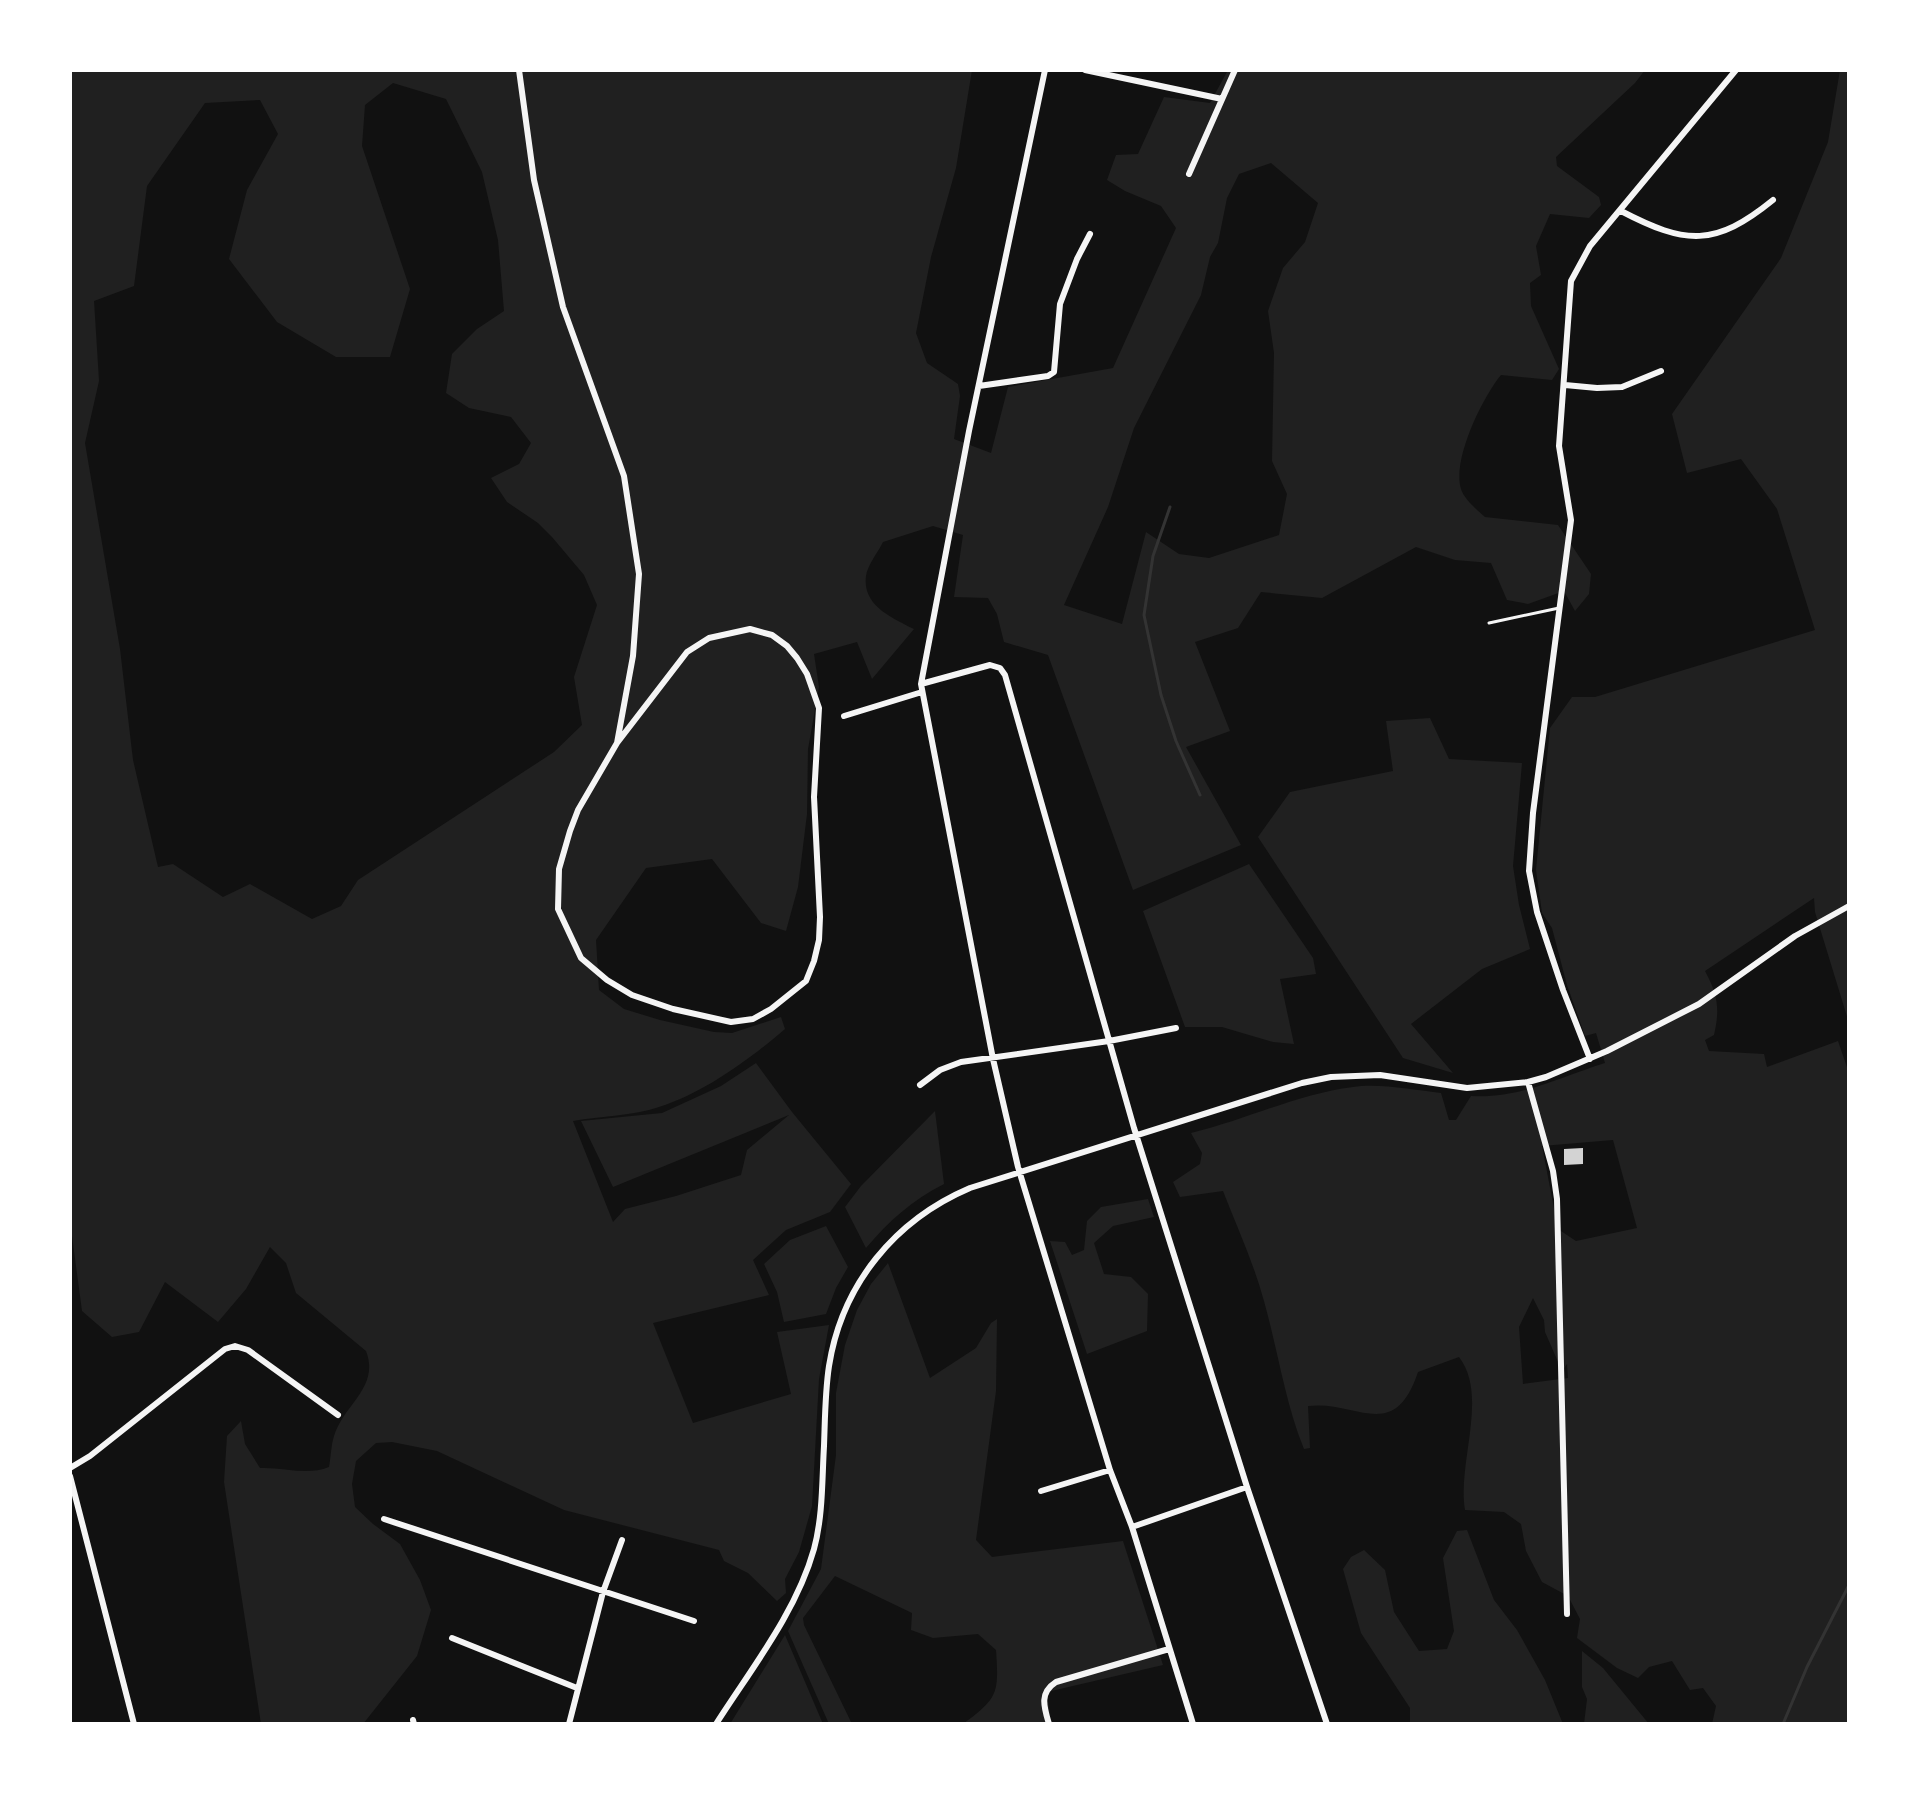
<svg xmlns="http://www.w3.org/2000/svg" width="1919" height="1794" font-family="'IBM Plex Serif',serif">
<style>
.green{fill:#202020;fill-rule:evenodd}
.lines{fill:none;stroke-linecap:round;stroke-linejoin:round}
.stream{stroke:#333;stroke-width:3}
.building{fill:#d3d3d3}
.service{stroke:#f5f5f5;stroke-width:3}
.minor{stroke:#f5f5f5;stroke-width:6}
</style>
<rect width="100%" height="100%" fill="#111"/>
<path class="green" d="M70,70H972L956,168L931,257L916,333L927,363L958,384L960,396L954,439L991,453L1008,387L1113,368L1176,228L1161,206L1125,191L1107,180L1116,155L1138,154L1164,97L1210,103L1228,70H1645L1635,83L1556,157L1557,166L1599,197L1601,205L1589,218L1550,214L1536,246L1541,275L1530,283L1531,306L1559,369L1552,380L1501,375C1482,398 1452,460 1461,489C1464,499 1477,510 1485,517L1558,525L1591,574L1589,594L1575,611L1564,591L1528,604L1507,600L1491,563L1455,560L1416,547L1322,598L1261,592L1238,628L1195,642L1230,731L1186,747L1241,845L1133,890L1048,655L1004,642L997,614L988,598L954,597L963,535L933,526L883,542C878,552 867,566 866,576C862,606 893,618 914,629L872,679L857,642L814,654L819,687L808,749L807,814L798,887L786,931L761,923L712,859L646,868L596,940L599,990L624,1009L660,1020L714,1032L732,1033L781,1017L785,1029C750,1059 704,1093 659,1107C633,1116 601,1116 573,1121L613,1222L625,1209L676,1196L741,1175L747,1150L789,1115L613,1187L581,1121L662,1113L721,1086L756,1063L792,1112L851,1184L830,1212L786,1230L753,1260L769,1295L653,1323L693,1423L791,1394L777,1332L829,1325L819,1379L812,1506L799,1552L785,1579L786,1593L777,1601L748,1573L724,1561L719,1550L564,1510L437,1451L392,1442L376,1443L356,1461L352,1484L355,1507L373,1524L400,1544L420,1580L431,1610L417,1656L363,1724H261L224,1482L227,1436L241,1421L245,1444L260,1468C284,1467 307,1476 329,1467C331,1457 331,1445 334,1436C344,1404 380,1387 366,1351L296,1293L286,1263L270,1247L246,1289L218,1322L165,1282L139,1332L112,1337L82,1311L70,1221ZM393,83L446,99L482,172L498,240L504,311L477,329L452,354L446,393L469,408L511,417L531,443L519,464L491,478L507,502L538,523L552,537L584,575L597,605L574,677L582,725L554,752L358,880L341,906L312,919L250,884L223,897L173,864L158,867L133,760L120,649L85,443L99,381L94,301L134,286L147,186L205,103L260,100L278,134L247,190L229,259L277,322L336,357H390L410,289L362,146L365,105ZM1271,163L1318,203L1305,242L1283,268L1268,311L1274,353L1272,461L1287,494L1279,535L1209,558L1179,554L1146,532L1122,624L1064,605L1108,507L1134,428L1201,295L1210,257L1218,243L1227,198L1239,174Z
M1840,70H1849V1023L1815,912L1814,898L1705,971C1718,995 1720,1009 1714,1035L1705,1040L1709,1051L1764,1054L1767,1067L1838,1041L1849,1073V1724H1712L1716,1706L1703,1688L1690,1690L1672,1661L1649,1667L1638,1678L1617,1668L1577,1638L1580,1619L1568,1596L1542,1582L1526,1551L1521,1524L1504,1512L1465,1510C1457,1463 1489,1396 1459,1357L1418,1372C1394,1444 1357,1400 1308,1406L1310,1448L1304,1449C1285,1402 1278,1351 1264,1301C1254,1264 1237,1227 1223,1191L1180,1197L1173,1182L1200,1164L1202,1153L1191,1133C1246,1120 1297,1094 1353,1087C1378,1083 1415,1090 1441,1093L1449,1120H1456L1471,1096C1519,1099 1560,1077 1605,1063L1596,1033L1585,1036L1567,985L1552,928L1542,913L1536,870L1550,728L1572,697H1595L1815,630L1777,509L1741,459L1687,473L1672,414L1781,258L1828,142ZM1613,1140L1637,1228L1576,1241L1558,1229L1542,1146ZM1533,1298L1544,1320L1545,1332L1562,1371L1567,1364L1568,1378L1523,1384L1519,1327Z
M1430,718L1449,759L1522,763L1513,866L1519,905L1530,949L1482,969L1411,1024L1453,1073L1403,1058L1258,837L1290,792L1393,771L1386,721Z
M1249,864L1313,958L1316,974L1280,979L1294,1044L1273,1042L1222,1027H1185L1143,911Z
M935,1111L944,1184C912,1200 889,1221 866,1248L845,1207L861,1186Z
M1148,1199L1154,1217L1113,1226L1094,1243L1104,1274L1131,1277L1148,1294L1147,1331L1087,1354L1050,1241L1065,1242L1072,1255L1084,1250L1087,1221L1101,1207Z
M826,1226L848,1267L836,1288L826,1314L784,1322L777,1292L764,1264L790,1240Z
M888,1263L930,1378L976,1348L991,1323L997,1319L996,1391L976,1540L992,1557L1123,1541L1163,1665L1047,1692L1051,1724H963C998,1698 999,1694 996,1650L978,1634L933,1638L911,1630L912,1613L835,1576L803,1618L804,1625L852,1724H829L788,1631L821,1569L836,1455V1393L845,1345L857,1310L871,1284Z
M1467,1530L1494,1600L1517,1630L1545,1680L1563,1724H1410V1708L1361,1633L1343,1569L1351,1557L1364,1550L1385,1570L1394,1612L1419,1651L1447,1649L1454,1631L1443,1558L1457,1531Z
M785,1635L823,1724H730Z
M1582,1651L1603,1668L1649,1724H1584L1587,1699L1582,1687Z"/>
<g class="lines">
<path class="stream" d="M1170,507L1153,556L1144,615L1161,695L1176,741L1200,795
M1783,1724L1807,1667L1849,1585"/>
</g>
<path class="building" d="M1583,1148V1164L1564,1165V1149Z"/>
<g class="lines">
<path class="service" d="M1489,623L1559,608"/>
<path class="minor" d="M519,70L534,180L563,307L624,476L639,574L633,656L617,743L578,810L570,831L559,869L558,909L581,958L607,980L632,995L673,1009L731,1022L753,1019L771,1009L806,981L814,961L819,940L820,917L814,797L819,708L807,674L797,658L787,646L772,635L750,629L709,638L687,652L617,743
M1045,70L969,431L921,684L993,1059L1018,1167L1110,1470L1132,1527L1193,1724
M1085,70L1222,99
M1189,174L1235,70
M1621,211C1686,245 1715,247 1773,200
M1565,385L1597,388L1622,387L1661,371
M979,386L1048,376L1054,372L1060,304L1077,259L1090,234
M921,684L990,665L1000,668L1005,675L1134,1128L1247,1487L1327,1724
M844,716L922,692
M1590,1059L1563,990L1537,912L1529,871L1533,813L1571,520L1559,446L1571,281L1590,246L1736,70
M1528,1082L1553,1171L1557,1199L1567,1614
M920,1085L940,1070L961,1062L1109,1041L1176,1028
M70,1468L90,1456L225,1349L235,1346L248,1350L338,1415
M70,1476L134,1724
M1041,1491L1110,1470
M384,1519L694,1621
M1132,1527L1247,1487
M452,1638L577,1688
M413,1720L414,1724
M569,1724L603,1592L622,1540
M716,1724C751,1669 796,1613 814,1549C823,1516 822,1479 824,1446C825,1420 825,1392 829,1366C842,1284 895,1220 970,1188L1302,1083L1331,1077L1380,1075L1467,1088L1528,1082L1546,1077L1607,1051L1699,1004L1795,936L1849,906
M1049,1724C1044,1707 1039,1693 1056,1682L1169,1649"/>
</g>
<rect width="1919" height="1794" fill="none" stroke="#ffffff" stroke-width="144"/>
</svg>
